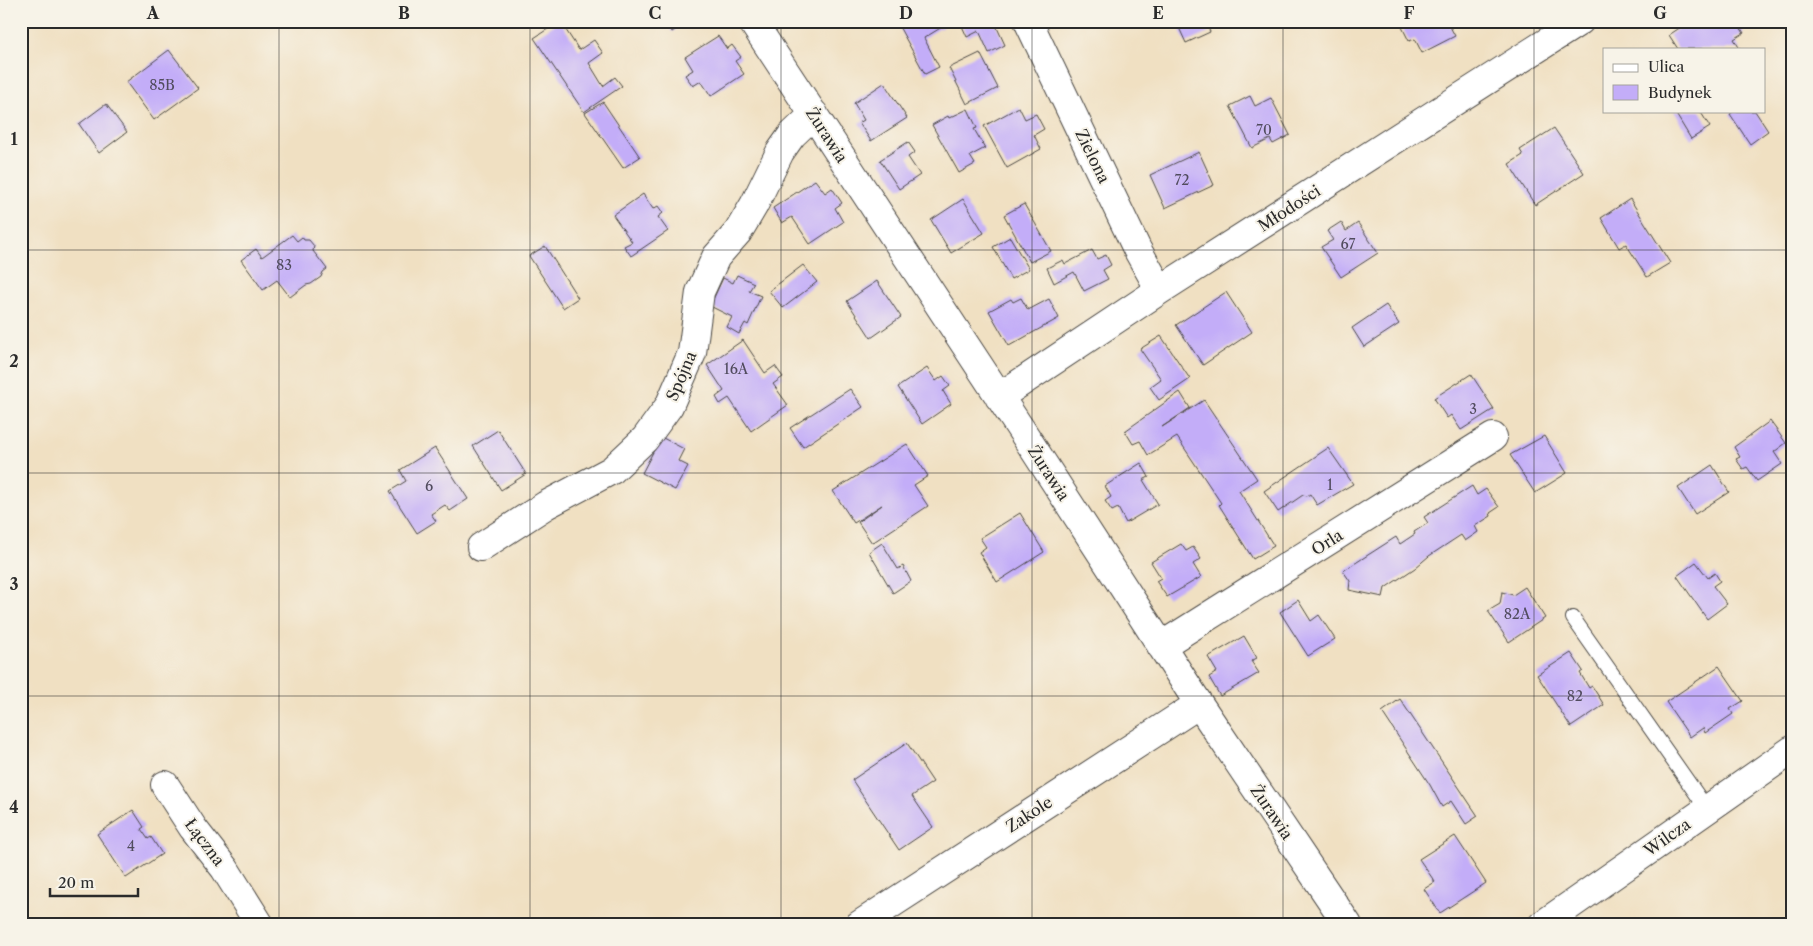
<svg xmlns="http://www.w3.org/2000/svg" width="1813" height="946" font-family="'Libre Caslon Text',serif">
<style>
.building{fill:#c3adf8}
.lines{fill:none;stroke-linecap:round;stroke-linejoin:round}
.lane-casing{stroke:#494642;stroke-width:16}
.street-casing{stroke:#494642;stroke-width:30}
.lane{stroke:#fff;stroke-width:14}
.street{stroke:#fff;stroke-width:28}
.grid{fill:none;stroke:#2b2b2b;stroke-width:1;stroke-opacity:0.55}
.labels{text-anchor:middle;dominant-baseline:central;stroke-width:4;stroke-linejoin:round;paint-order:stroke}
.number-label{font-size:14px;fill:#514c5e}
.street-label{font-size:16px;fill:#2b2b2b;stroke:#f7f3e8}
.neatline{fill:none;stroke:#2b2b2b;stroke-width:2}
.grid-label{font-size:16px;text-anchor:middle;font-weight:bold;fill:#2b2b2b}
</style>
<rect width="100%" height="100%" fill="#f7f3e8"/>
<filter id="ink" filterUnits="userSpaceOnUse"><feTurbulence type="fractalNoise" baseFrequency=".02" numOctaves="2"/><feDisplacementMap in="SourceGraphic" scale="10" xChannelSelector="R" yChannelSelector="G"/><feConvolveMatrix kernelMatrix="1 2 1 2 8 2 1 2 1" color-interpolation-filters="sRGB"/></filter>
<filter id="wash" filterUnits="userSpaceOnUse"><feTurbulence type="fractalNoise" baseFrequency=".0096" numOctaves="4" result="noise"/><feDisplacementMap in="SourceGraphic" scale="20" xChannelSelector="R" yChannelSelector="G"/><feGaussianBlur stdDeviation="1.12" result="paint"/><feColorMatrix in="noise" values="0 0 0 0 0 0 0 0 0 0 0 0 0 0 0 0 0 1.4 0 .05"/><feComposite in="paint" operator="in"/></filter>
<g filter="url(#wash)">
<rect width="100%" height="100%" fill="#f0e0c2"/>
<g id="blocks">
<path class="building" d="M560,21L579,50L594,40L603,53L589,63L603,86L615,77L622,86L584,112L534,38Z
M665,21H688L672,32Z
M847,21H866L852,29Z
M896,21H922L926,28L938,21H946L947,24L924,38L939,67L925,74Z
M972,21H994L1005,45L989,53L979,31L967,37L962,26Z
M1176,21H1205L1210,32L1186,43Z
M1399,21H1447L1455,36L1422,53L1415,39L1409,41Z
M1677,21H1736L1744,33L1734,39L1740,49H1678L1669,35L1681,27Z
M718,36L727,49L732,45L741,57L735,61L744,74L711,96L701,81L693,86L685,75L693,70L685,57Z
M169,50L198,88L154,120L126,82Z
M980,53L998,88L967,104L949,68Z
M884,83L907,118L871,141L859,123L864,120L854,103Z
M1250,96L1255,106L1271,98L1290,135L1273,144L1270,139L1252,148L1230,106Z
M603,102L640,157L623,168L585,113Z
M106,104L127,132L99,153L79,124Z
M1019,107L1025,119L1036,114L1044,129L1034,135L1041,149L1007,168L984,126Z
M968,109L977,128L974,129L985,148L970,156L975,164L959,173L932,125L948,116L949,118Z
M1674,111H1700L1710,127L1691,139Z
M1734,111H1755L1768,131L1750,144L1730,114Z
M1554,128L1584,173L1535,205L1509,164L1523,155L1520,150Z
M908,142L915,152L908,157L920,175L899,189L880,160Z
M1199,152L1214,185L1165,208L1150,175Z
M815,180L825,193L832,188L842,203L835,208L843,222L810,244L792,217L782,223L773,208Z
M643,194L653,209L658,206L663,213L658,217L668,231L631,256L624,246L632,242L613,215Z
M963,199L984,233L951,253L931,220Z
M1630,199L1670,263L1647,277L1626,244L1619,248L1601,218Z
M1024,204L1051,251L1030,262L1004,215Z
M1341,222L1346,231L1358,223L1378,253L1341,277L1321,247L1333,240L1327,231Z
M292,235L297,241L302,237L304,240H309L314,246L313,251L327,269L323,272L321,277L311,284L306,285L290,297L277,280L263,290L241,260L256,249L262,257Z
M1010,237L1029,269L1011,279L993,247Z
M545,246L578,298L563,308L529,256Z
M1092,250L1097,259L1106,255L1111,265L1103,270L1108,279L1084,291L1074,272L1054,283L1047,268L1063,260L1065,264Z
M803,265L817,282L783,308L769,291Z
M737,275L754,283L749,291L761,296L748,325L745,323L739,334L727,327L732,317L710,306L723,278L733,283Z
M877,281L901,317L871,338L847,301Z
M1226,292L1252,332L1203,365L1176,325Z
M1021,298L1028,310L1049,299L1059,318L1009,346L989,311L1011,299L1013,302Z
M1386,305L1399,324L1364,347L1352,328Z
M1161,336L1190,379L1159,400L1150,387L1161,379L1140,349Z
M743,340L765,373L775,366L783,377L773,384L788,405L751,431L729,398L720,404L716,397L724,391L707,365Z
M927,368L936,381L943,376L950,386L943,391L951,404L922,424L898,387Z
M1471,374L1494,409L1461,430L1451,415L1447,418L1434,398Z
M850,389L863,407L803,447L790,428Z
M1180,392L1190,408L1162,427L1204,400L1257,479L1239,491L1274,546L1253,559L1219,505L1221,503L1177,437L1148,455L1140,441L1133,444L1125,431Z
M1770,421L1786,443L1774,452L1782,464L1757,481L1747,467L1743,469L1736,459L1740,457L1734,447Z
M498,430L526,474L501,490L473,446Z
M1544,436L1567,473L1535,493L1510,455Z
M661,437L684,449L678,461L688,466L675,490L642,473Z
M907,444L928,476L914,485L928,506L872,543L858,522L882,505L854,523L833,491Z
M435,448L468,499L450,511L445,505L431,514L436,521L417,533L390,491L406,481L400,470Z
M1328,448L1353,484L1317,505L1310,494L1307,496L1303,495L1278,512L1264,491Z
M1141,463L1149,477L1143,480L1158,504L1126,523L1118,508L1112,511L1105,501L1111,497L1105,486Z
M1712,465L1729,492L1695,514L1678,488Z
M1472,486L1477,495L1486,489L1499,507L1490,513L1491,516L1475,526L1478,532L1465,541L1461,535L1429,556L1415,568L1385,588L1383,597L1349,590L1350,581L1343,571L1396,537L1400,544L1415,534L1414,532L1428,523L1424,517Z
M1020,513L1044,552L997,582L979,552L986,547L980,538Z
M882,543L898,569L903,566L911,581L893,593L869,552Z
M1181,544L1186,551L1193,547L1201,559L1193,564L1201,577L1167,597L1156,581L1161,578L1151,562Z
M1696,562L1708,578L1715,573L1720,581L1713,586L1727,604L1707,619L1677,576Z
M1525,587L1545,618L1509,642L1488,611L1500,604L1502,592L1513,595Z
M1298,600L1311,621L1319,615L1335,639L1308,656L1280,612Z
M1244,636L1257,658L1251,661L1259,673L1220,696L1209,677L1217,672L1208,657Z
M1571,653L1583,671L1580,673L1589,688L1592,686L1604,705L1571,727L1537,675Z
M1719,666L1743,701L1730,709L1733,714L1705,733L1703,728L1690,737L1666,702Z
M1400,699L1478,816L1466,824L1451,801L1442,807L1430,785L1382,712Z
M907,743L933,782L912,796L933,827L899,850L852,780Z
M133,810L144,827L141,829L148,839L151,837L162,854L126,878L97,834Z
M1455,836L1486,883L1440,913L1424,889L1435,882L1419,859Z"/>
</g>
</g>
<g filter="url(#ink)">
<use href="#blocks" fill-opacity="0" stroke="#494642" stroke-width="1"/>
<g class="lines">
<g class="lane-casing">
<path id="lane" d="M1573,618L1707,809"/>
</g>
<g class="street-casing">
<path id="street" d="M752,21L1022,431L1199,704L1348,925
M1028,21L1137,249L1160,290
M999,397L1160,290L1580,21
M481,547L546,505L612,470L645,439L669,406L692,353L700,292L716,257L738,232L754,205L780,152L792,135L814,114
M1161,646L1493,437
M165,785L193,828L225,869L260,925
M859,925L1199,704
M1542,925L1792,750"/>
</g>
<use href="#lane" class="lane"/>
<use href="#street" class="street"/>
</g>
</g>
<path class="grid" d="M279,21V925M530,21V925M781,21V925M1032,21V925M1283,21V925M1534,21V925M21,250H1792M21,473H1792M21,696H1792"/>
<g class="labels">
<g class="number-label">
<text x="162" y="85">85B</text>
<text x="1264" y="130">70</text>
<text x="1182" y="180">72</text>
<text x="1348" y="244">67</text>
<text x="284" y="265">83</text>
<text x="736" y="369">16A</text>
<text x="1473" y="409">3</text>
<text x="1330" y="485">1</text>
<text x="429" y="486">6</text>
<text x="1517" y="614">82A</text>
<text x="1575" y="696">82</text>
<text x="131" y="846">4</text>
</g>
<g class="street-label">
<text transform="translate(827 135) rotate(57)">Żurawia</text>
<text transform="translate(1093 156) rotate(64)">Zielona</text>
<text transform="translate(1289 208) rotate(-33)">Młodości</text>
<text transform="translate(681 376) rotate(-67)">Spójna</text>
<text transform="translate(1049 473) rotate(57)">Żurawia</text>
<text transform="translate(1327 542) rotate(-32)">Orla</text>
<text transform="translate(1272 812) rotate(56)">Żurawia</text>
<text transform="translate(1029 814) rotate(-33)">Zakole</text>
<text transform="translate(1667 837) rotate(-35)">Wilcza</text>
<text transform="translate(205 842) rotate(53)">Łączna</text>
</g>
</g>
<rect width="1813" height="946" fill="none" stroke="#f7f3e8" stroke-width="55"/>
<rect x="1603" y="48" width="162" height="65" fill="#f7f3e8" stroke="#a5a39c"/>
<rect x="1613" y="64" width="25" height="8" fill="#ffffff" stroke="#a5a39c"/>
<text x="1648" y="72" font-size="15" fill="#2b2b2b">Ulica</text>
<rect x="1613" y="85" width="25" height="15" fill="#c3adf8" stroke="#a5a39c"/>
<text x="1648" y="98" font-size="15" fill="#2b2b2b">Budynek</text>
<path d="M50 888v8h88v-8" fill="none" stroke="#2b2b2b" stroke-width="2.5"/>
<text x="58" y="888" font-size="15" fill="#2b2b2b" stroke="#f7f3e8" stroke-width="4" paint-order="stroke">20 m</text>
<rect x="28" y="28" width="1758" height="890" class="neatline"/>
<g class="grid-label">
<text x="153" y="19">A</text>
<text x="404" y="19">B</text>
<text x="655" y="19">C</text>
<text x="906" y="19">D</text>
<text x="1158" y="19">E</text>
<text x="1409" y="19">F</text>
<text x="1660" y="19">G</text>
<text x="14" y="145">1</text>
<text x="14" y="367">2</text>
<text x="14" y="590">3</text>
<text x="14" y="813">4</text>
</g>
</svg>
